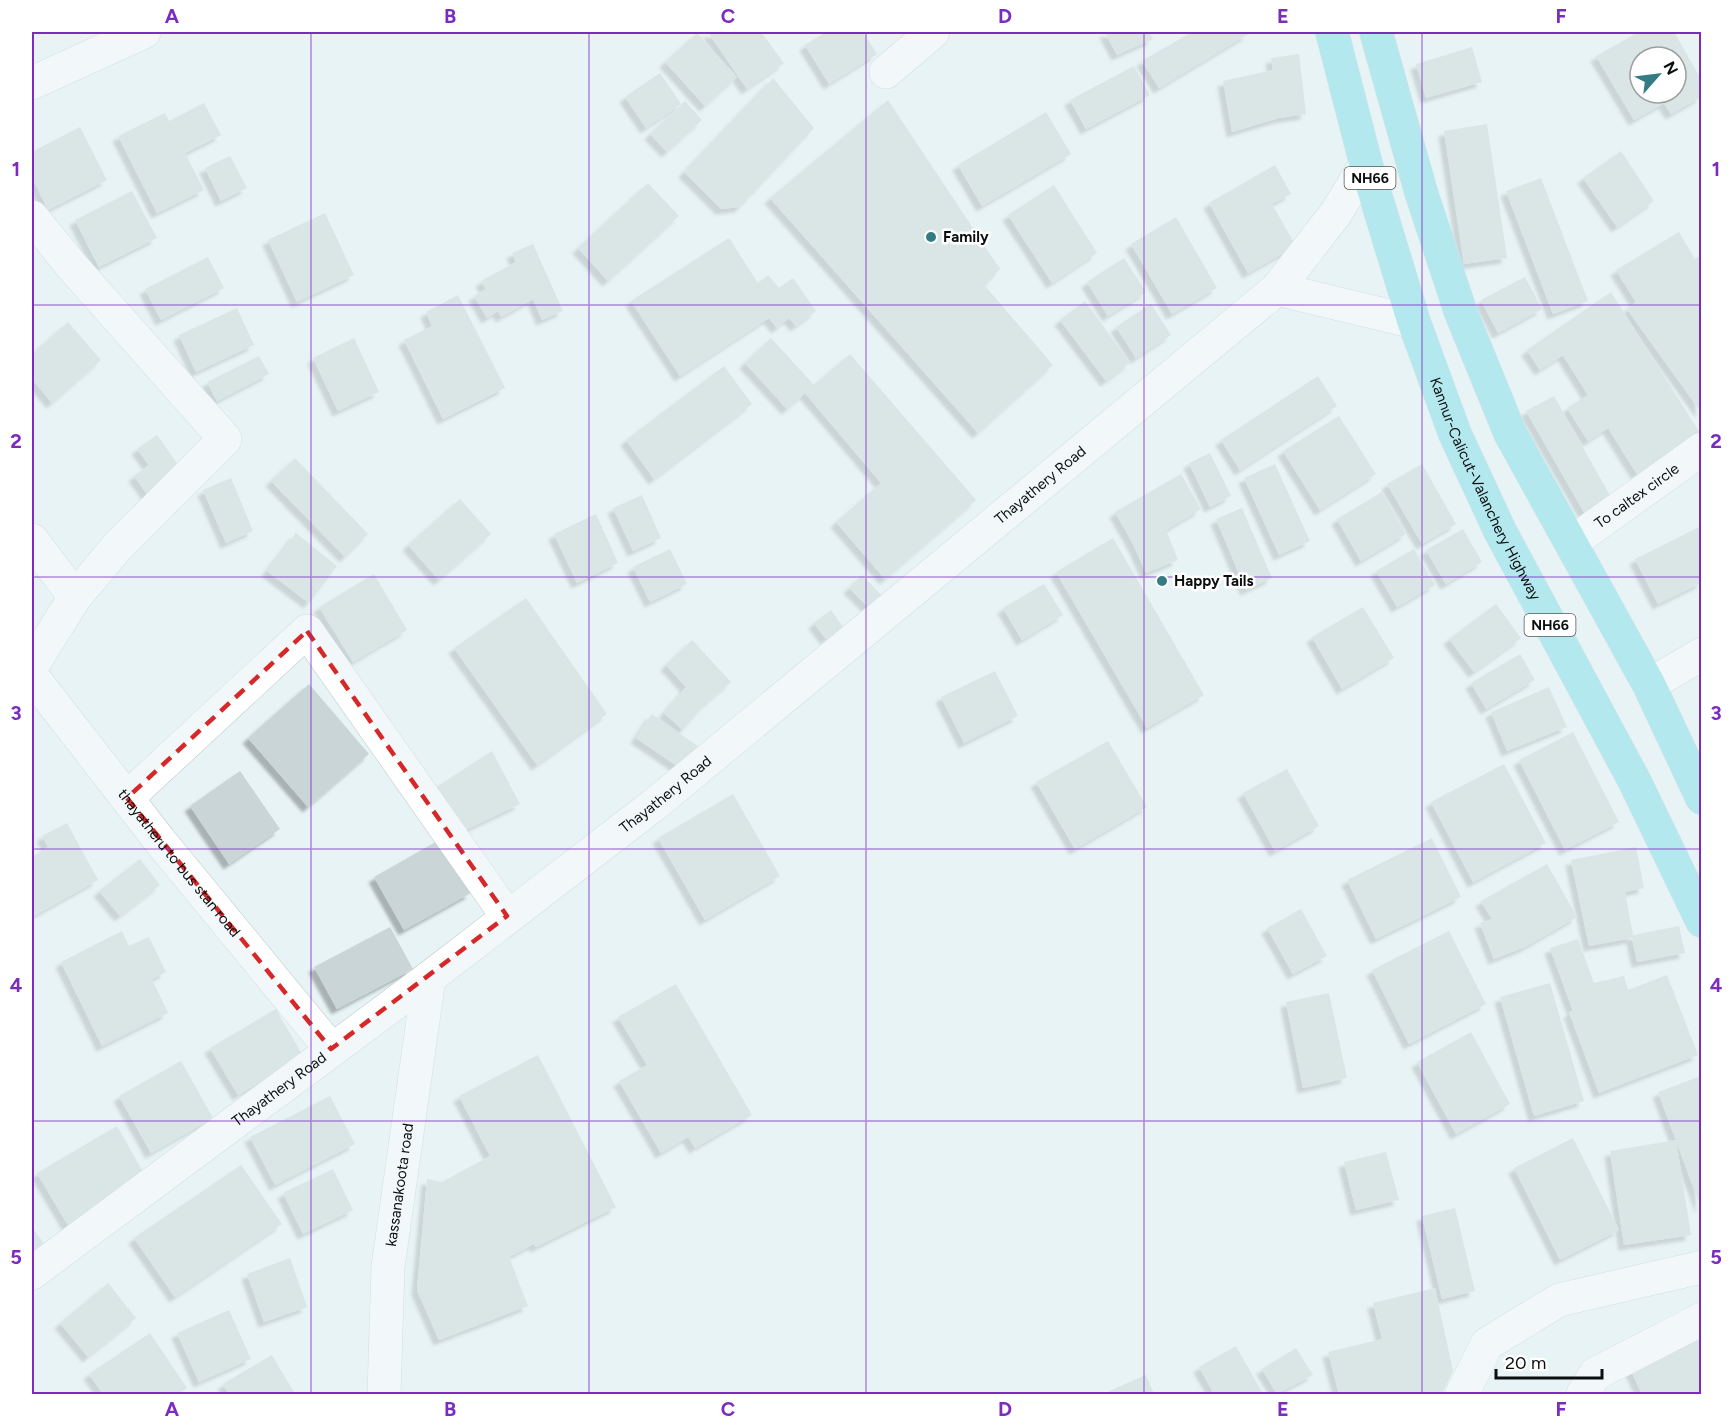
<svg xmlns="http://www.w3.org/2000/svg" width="1733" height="1426" font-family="Figtree,sans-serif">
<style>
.building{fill:#c9d5d6;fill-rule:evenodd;filter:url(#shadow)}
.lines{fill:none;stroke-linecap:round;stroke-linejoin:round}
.minor-casing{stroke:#bbc7c9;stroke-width:34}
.tertiary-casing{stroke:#bbc7c9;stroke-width:34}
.trunk-casing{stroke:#cecfcf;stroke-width:34}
.minor{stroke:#fff;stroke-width:33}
.tertiary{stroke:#fff;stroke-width:33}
.trunk{stroke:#76dce8;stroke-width:33}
.marked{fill:none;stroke:#d62828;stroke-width:4.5;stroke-dasharray:12 8;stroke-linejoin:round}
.grid{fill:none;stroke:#7b2cbf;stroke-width:1.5;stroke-opacity:0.55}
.poi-dot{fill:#347c84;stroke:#fff;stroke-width:2}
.labels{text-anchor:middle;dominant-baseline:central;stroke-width:5;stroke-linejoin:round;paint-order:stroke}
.shield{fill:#fff;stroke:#545757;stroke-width:1.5}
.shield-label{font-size:14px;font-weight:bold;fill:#0b0f0f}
.poi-label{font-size:15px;font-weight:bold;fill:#0b0f0f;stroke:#fff;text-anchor:start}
.street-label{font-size:15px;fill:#0b0f0f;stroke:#fff}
.neatline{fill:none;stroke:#7b2cbf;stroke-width:2}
.grid-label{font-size:20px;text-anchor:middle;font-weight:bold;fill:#7b2cbf}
</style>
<defs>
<filter id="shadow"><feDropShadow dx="-5.5" dy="5.5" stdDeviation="1.5" flood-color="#0004"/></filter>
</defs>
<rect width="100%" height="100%" fill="#e7f3f4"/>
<path class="building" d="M708,32H761L784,63L747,89Z
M826,32H863L877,54L829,84L805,45Z
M1105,32H1149L1153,39L1117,55Z
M1192,32L1250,33L1159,88L1142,61Z
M1639,32H1674L1701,79V97L1671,114L1664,103L1634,120L1596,56ZM1640,57H1676V93H1640Z
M697,33L737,77L705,106L665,62Z
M1472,47L1482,82L1426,98L1416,64Z
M1299,54L1306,114L1279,118L1232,132L1223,81L1273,70L1271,58Z
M1134,66L1150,95L1086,129L1070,100Z
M660,73L681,104L646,128L625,97Z
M773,78L814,128L740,207L721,209L684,172Z
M888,100L1000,269L985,286L1053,365L978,433L770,198Z
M685,101L702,120L667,152L650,134Z
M204,103L221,135L185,153L204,190L157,213L118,136L165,113L169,121Z
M1046,112L1071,154L982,206L958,165Z
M1487,124L1507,258L1464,264L1444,131Z
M80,127L107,180L48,210L32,177V152Z
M1621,151L1654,201L1617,227L1583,178Z
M230,156L247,188L221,201L205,168Z
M1275,165L1291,194L1272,204L1296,246L1248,273L1209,203Z
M1541,178L1588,301L1553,314L1506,191Z
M648,183L679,216L608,281L578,248Z
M1054,185L1097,253L1052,283L1008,215Z
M132,191L157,238L99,267L75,220Z
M325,213L354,275L297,302L268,240Z
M1176,217L1217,288L1172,314L1131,244Z
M1679,232L1695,259L1701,254V412L1627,309L1636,302L1616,270Z
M729,238L758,283L768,275L779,288L793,278L816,311L796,326L789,318L777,328L769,318L680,376L631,301Z
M533,244L563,311L542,320L533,299L501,317L498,311L487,318L474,296L486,289L481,281L516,262L512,253Z
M208,257L224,288L161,320L145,289Z
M1124,258L1146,292L1108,316L1087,282Z
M1525,277L1542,309L1498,333L1481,300Z
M1611,292L1700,433L1637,474L1608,428L1588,441L1567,408L1588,395L1563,355L1540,370L1527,350Z
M458,295L505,388L443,419L404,340L432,326L426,312Z
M1085,301L1130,363L1106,381L1060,320Z
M1151,304L1171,335L1136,358L1116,327Z
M237,308L254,345L196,372L179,335Z
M68,322L101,360L52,403L32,379V354Z
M354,338L379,392L338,411L313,358Z
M771,338L814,385L850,354L976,500L885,579L836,522L881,483L805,393L787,409L745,363Z
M259,356L269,374L217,401L207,382Z
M724,366L752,404L654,479L626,440Z
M1318,376L1337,406L1240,470L1221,440Z
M1554,396L1612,499L1585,514L1526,411Z
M1339,416L1376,474L1320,510L1283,451Z
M157,435L186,476L152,501L134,476L149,465L137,449Z
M1210,453L1231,496L1210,507L1189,463Z
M295,458L368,534L345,557L271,481Z
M1275,464L1310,541L1279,555L1244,478Z
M1422,464L1456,524L1422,544L1387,484Z
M1181,474L1201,509L1166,530L1178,560L1146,573L1133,544L1115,512Z
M231,478L253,531L226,543L203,490Z
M1382,492L1406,534L1361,561L1337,519Z
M642,495L661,538L633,551L613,508Z
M460,499L491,534L439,580L408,545Z
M1242,508L1272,578L1246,590L1216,519Z
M596,514L618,563L577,583L554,534Z
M1701,526V583L1658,604L1635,559Z
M1463,529L1482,562L1446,584L1426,550Z
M296,533L337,566L309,603L267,571Z
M1113,538L1204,695L1147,728L1056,572Z
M670,549L687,584L650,602L633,567Z
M1414,549L1435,585L1397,607L1376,571Z
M374,574L407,630L353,662L319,607Z
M862,575L884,598L871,610L849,588Z
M1044,584L1063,615L1022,640L1003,608Z
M526,598L607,714L537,765L454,648Z
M1496,604L1521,638L1474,672L1449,639Z
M1363,607L1394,658L1342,689L1312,637Z
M831,610L843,627L826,639L814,623Z
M692,640L731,682L704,705L683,730L664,713L686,687L666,665Z
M1520,654L1535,680L1486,709L1471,683Z
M995,671L1018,716L964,743L941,697Z
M309,684L369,754L308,807L248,738Z
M1549,687L1567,727L1507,751L1491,712Z
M652,714L699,747L683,770L636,738Z
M1573,732L1619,822L1565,850L1519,760Z
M1108,741L1147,807L1075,849L1036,782Z
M492,751L520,804L461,832L435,788Z
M1504,764L1546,843L1473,882L1431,802Z
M1287,769L1319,826L1275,851L1243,793Z
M240,771L280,829L229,864L190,806Z
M733,794L780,876L705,920L658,838Z
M67,823L98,880L32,917V857L48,847L42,836Z
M1432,838L1461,897L1376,939L1347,880Z
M441,839L471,893L404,930L374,877Z
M1636,847L1644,888L1625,892L1633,935L1679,926L1685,953L1637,962L1632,938L1589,946L1571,860Z
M140,859L160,885L120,916L99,891Z
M1547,864L1577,917L1525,947L1494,959L1480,923L1492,919L1481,901Z
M1301,909L1327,956L1293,974L1267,928Z
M390,927L413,969L337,1009L314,967Z
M122,931L129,946L149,937L166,972L152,979L168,1013L102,1046L61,962Z
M1449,931L1486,1004L1409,1044L1372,970Z
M1578,939L1594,983L1624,976L1628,990L1667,975L1698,1055L1599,1093L1569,1012L1573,1011L1550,948Z
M1550,983L1584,1101L1534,1116L1500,997Z
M676,984L752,1115L695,1148L688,1137L661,1153L619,1081L647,1065L618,1017Z
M1329,993L1347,1078L1303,1088L1286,1002Z
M276,1009L303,1056L238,1095L210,1048Z
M1471,1032L1510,1104L1456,1134L1417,1062Z
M538,1055L616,1207L536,1247L534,1244L509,1257L528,1306L439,1340L417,1290L427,1179L442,1182L490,1156L459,1096Z
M181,1061L213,1118L151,1153L119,1096Z
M1701,1076V1208L1658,1092Z
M330,1096L355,1144L275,1185L250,1137Z
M117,1126L148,1181L69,1227L37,1173Z
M1573,1138L1619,1230L1560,1260L1514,1168Z
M1676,1140L1691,1235L1624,1245L1610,1151Z
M1386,1152L1399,1200L1356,1210L1344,1162Z
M241,1165L282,1224L175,1297L134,1238Z
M333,1169L353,1210L303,1234L283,1193Z
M1455,1208L1475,1291L1442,1299L1422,1216Z
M32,1227L52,1255L32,1269Z
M290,1258L307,1307L264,1322L247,1274Z
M108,1283L136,1318L88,1357L60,1323Z
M1435,1288L1453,1371L1442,1394H1339L1328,1352L1382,1339L1373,1303Z
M229,1310L251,1359L199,1382L177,1333Z
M1701,1317V1394H1642L1620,1347Z
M150,1333L187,1388L178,1394H103L89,1374Z
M1236,1346L1263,1394H1214L1199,1367Z
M1296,1348L1313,1375L1277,1394L1262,1369Z
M272,1355L295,1394H229L223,1384Z
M1146,1375L1154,1394H1110L1109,1391Z"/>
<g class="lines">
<g class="minor-casing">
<g id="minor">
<path d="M886,72L933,32"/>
<path d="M32,83L144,32"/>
<path d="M32,217L71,265L225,439L118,546L75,597"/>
<path d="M32,540L75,597L32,666"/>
<path id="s1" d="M1571,543L1702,449"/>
<path id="s2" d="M32,676L160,841L331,1049"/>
<path d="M1649,685L1702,654"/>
<path d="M127,798L307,631L507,916"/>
<path id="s3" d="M384,1394L388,1267L429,978"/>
<path d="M1462,1394L1487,1344L1559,1300L1702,1267"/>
<path d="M1583,1394L1595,1374L1702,1319"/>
</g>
</g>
<g class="tertiary-casing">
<g id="tertiary">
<path d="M1277,289L1414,322"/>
<path id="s4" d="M32,1273L429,978L655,804L1277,289L1336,213L1366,164"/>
</g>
</g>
<g class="trunk-casing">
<g id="trunk">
<path id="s5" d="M1332,32L1366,164L1414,322L1455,434L1500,531L1635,782L1702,921"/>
<path d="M1376,32L1421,192L1461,313L1510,433L1649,685L1702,798"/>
</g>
</g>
<use href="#minor" class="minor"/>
<use href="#tertiary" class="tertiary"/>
<use href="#trunk" class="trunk"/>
</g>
<path d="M0 0H1733V1426H0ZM307,631L507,916L331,1049L127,798Z" fill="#e7f3f4" fill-opacity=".55" fill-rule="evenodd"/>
<path class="marked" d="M307,631L507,916L331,1049L127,798Z"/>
<path class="grid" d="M311,32V1394M589,32V1394M866,32V1394M1144,32V1394M1422,32V1394M32,305H1702M32,577H1702M32,849H1702M32,1121H1702"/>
<g class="poi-dot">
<circle cx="931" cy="237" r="6"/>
<circle cx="1162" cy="581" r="6"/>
</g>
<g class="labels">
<g class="shield">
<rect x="1344.5" y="167" width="51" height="22" rx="4.5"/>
<rect x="1524.5" y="614" width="51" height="22" rx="4.5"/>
</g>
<g class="shield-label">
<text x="1370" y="178">NH66</text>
<text x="1550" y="625">NH66</text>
</g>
<g class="poi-label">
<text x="943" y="237">Family</text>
<text x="1174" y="581">Happy Tails</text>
</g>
<g class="street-label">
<text stroke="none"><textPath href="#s4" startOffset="1280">Thayathery Road</textPath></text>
<text stroke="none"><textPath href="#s5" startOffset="483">Kannur-Calicut-Valanchery Highway</textPath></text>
<text stroke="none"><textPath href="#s1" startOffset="81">To caltex circle</textPath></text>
<text stroke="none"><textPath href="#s4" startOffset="794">Thayathery Road</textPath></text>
<text stroke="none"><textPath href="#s2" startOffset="238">thayatheru to bus stan road</textPath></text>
<text stroke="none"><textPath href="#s4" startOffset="308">Thayathery Road</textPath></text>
<text stroke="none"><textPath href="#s3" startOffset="210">kassanakoota road</textPath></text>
</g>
</g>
<rect width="1733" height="1426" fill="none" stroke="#ffffff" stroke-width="66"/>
<g transform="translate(1658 75) rotate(62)"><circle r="28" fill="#ffffff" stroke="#9d9f9f" stroke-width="1.5"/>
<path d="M0-4.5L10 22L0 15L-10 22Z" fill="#347c84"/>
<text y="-9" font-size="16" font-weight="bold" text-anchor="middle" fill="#0b0f0f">N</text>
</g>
<path d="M1496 1369v9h106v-9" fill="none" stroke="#0b0f0f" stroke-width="3"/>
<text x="1505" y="1369" font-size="18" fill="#0b0f0f" stroke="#ffffff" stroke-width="4.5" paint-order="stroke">20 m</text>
<rect x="33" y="33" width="1667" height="1360" class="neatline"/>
<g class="grid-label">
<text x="172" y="23">A</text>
<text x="450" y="23">B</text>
<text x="728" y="23">C</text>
<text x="1005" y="23">D</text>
<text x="1283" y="23">E</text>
<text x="1561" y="23">F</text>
<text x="16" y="176">1</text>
<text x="1716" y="176">1</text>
<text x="16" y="448">2</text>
<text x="1716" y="448">2</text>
<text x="16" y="720">3</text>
<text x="1716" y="720">3</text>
<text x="16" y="992">4</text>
<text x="1716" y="992">4</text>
<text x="16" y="1264">5</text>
<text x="1716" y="1264">5</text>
<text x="172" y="1416">A</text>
<text x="450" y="1416">B</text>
<text x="728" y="1416">C</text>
<text x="1005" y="1416">D</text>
<text x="1283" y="1416">E</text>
<text x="1561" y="1416">F</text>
</g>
</svg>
